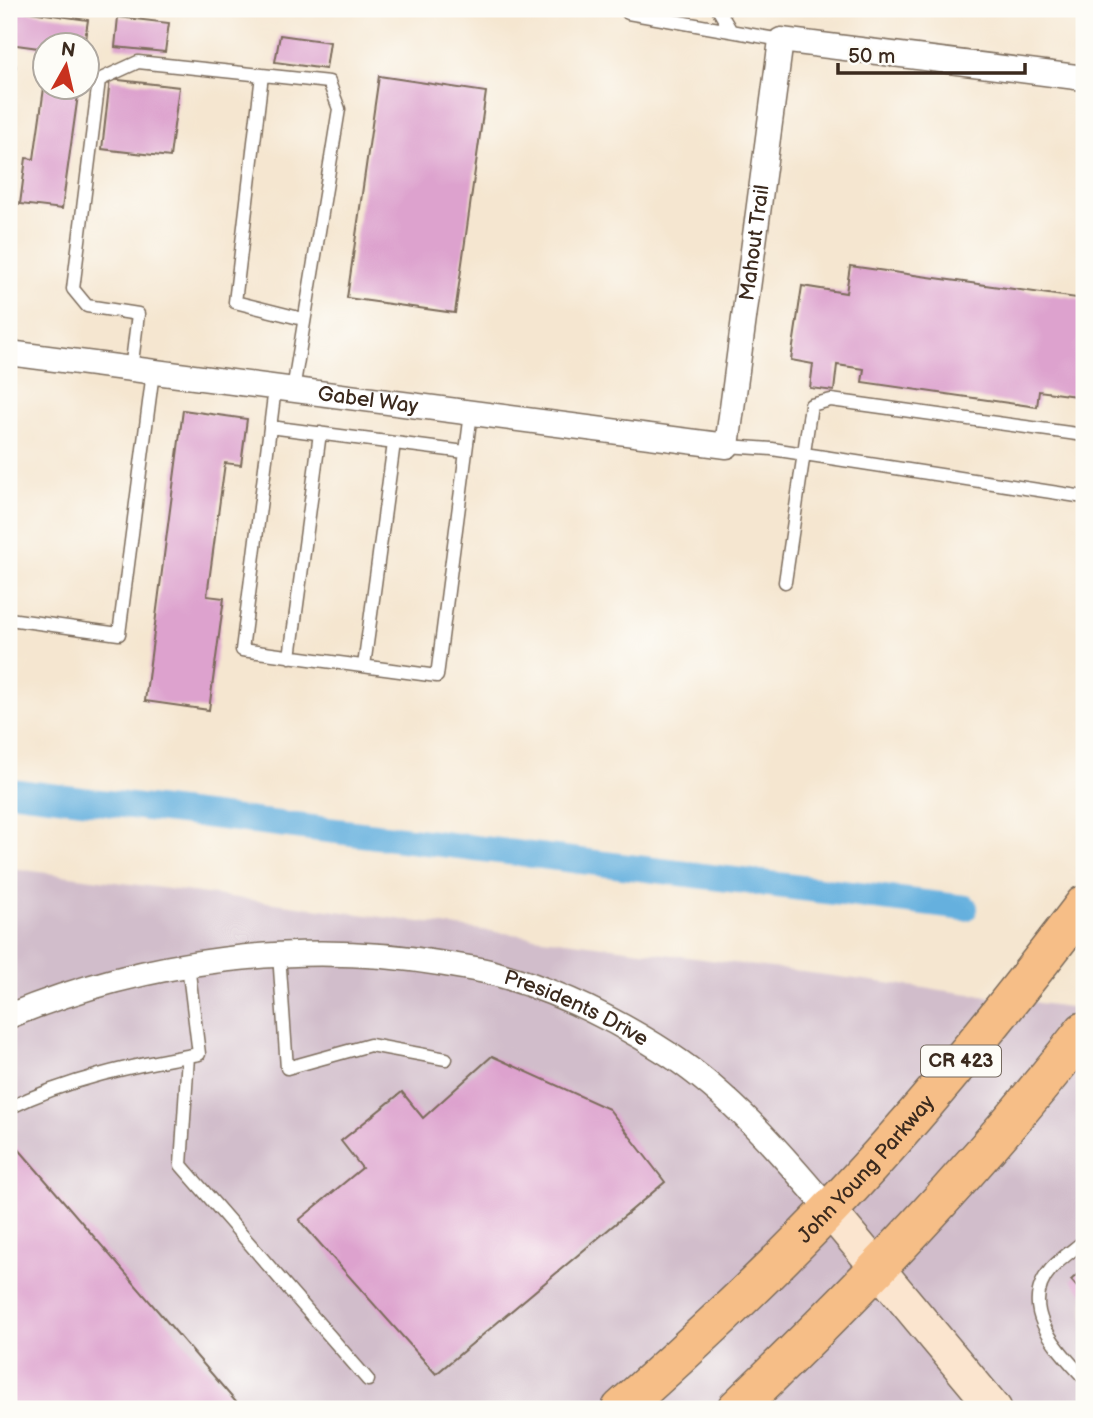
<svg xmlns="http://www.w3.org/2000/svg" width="1093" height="1418" font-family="'Balsamiq Sans',sans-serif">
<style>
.industrial{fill:#d1bdcb}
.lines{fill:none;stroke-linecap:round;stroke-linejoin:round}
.canal{stroke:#65b0de;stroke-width:26}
.building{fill:#dda2ce}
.lane-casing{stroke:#7c6c5c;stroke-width:15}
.street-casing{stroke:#7c6c5c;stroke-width:27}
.secondary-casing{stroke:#7c6c5c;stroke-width:36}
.highway-casing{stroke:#7c6c5c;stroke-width:41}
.lane{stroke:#fff;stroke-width:12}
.street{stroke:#fff;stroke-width:24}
.secondary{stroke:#fbe5cf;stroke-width:33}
.highway{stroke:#f6be87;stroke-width:38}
.labels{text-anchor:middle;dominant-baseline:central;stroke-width:7;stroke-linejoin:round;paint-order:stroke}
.shield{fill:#fdfcf7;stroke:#75695f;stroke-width:2}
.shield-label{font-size:19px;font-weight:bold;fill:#3b2a1e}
.street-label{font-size:21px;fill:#3b2a1e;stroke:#fdfcf7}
</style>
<rect width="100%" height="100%" fill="#fdfcf7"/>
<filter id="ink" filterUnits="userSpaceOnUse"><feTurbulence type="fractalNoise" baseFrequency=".0143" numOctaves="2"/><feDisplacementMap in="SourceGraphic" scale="14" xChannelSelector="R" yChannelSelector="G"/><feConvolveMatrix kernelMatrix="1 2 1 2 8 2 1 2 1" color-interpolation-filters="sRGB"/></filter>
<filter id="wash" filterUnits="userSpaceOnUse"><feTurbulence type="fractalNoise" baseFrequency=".00686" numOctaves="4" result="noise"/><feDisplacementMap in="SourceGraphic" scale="28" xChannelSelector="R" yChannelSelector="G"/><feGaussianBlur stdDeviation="1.57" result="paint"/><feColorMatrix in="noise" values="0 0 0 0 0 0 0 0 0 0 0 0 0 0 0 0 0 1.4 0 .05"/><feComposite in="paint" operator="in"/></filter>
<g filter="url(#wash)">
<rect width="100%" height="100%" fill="#f5e6d0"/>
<path class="industrial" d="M9,868L1084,1009V1409H9Z"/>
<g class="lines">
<path class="canal" d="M9,791L965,908"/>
</g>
<g id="blocks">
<path class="building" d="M9,9L88,20L84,46H46V49L9,44Z
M118,17L169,23L165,52L115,47Z
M280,35L330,42L326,69L275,62Z
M379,76L486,92L455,313L347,298Z
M110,79L179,87L170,157L102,149Z
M44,88H79L62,209L20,204L26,158L34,159Z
M850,266L1084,299V397L1039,391L1037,407L862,382L864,369L837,365L834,391L810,388L813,364L791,360L802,286L846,293Z
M183,410L247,419L241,465L225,463L207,596L224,598L209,710L145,701Z
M492,1056L609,1109L665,1182L436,1374L299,1220L362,1168L341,1141L402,1092L423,1118Z
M11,1140L242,1409H9Z
M1084,1268V1295L1071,1280Z"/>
</g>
</g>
<g filter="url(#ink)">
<use href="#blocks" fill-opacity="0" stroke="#7c6c5c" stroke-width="2"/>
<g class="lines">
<g class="lane-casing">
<path id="lane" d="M629,9L628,13L781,40
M718,9L731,31
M9,66V67
M262,75L235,302L303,319
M131,370L138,314L87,306L73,289L99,80L138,62L329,82L339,109L293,390
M275,388L242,650L437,676L471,413
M270,427L465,452
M727,446L772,449L1084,497
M785,582L811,405L831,400L1084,435
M9,619L119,634L153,372
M290,657L320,433
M364,666L394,443
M279,954L287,1068L370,1045L446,1059
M188,1056L181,1165L368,1380
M9,1108C68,1079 134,1065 199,1054L188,965
M1084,1241C1073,1250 1060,1259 1051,1269C1016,1309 1059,1350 1084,1378"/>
</g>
<g class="street-casing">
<g id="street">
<path id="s1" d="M9,353L727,446L781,40L1084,78"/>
<path id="s2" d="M9,1016C145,960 300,939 445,964C462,967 481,969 497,974C557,991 618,1021 670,1055C731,1095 782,1154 829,1210"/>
</g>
</g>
<g class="secondary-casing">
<path id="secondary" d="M829,1210L995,1409"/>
</g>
<g class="highway-casing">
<g id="highway">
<path id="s3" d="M621,1409C680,1356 739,1302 795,1245C900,1140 994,1023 1084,905"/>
<path d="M736,1409C860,1290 978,1167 1084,1031"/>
</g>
</g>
<use href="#lane" class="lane"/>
<use href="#street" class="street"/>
<use href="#secondary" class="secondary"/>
<use href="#highway" class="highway"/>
</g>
</g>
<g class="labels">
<rect class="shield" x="921" y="1045.5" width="80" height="31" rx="5"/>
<g class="shield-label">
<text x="961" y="1061">CR 423</text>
</g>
<g class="street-label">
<text stroke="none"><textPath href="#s1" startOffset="929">Mahout Trail</textPath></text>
<text stroke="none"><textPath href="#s1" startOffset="362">Gabel Way</textPath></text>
<text stroke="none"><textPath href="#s2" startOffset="584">Presidents Drive</textPath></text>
<text stroke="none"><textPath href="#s3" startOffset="343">John Young Parkway</textPath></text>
</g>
</g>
<rect width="1093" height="1418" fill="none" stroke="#fdfcf7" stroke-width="35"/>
<g transform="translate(66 66) rotate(8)"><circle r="33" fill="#fdfcf7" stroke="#afa8a0" stroke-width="2"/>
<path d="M0-5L12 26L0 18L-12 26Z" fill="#c8321e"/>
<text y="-10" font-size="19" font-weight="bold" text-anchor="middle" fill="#3b2a1e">N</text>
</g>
<path d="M838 63v10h187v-10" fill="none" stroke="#3b2a1e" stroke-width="3.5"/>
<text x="848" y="63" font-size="21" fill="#3b2a1e" stroke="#fdfcf7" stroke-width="5" paint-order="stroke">50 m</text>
</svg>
